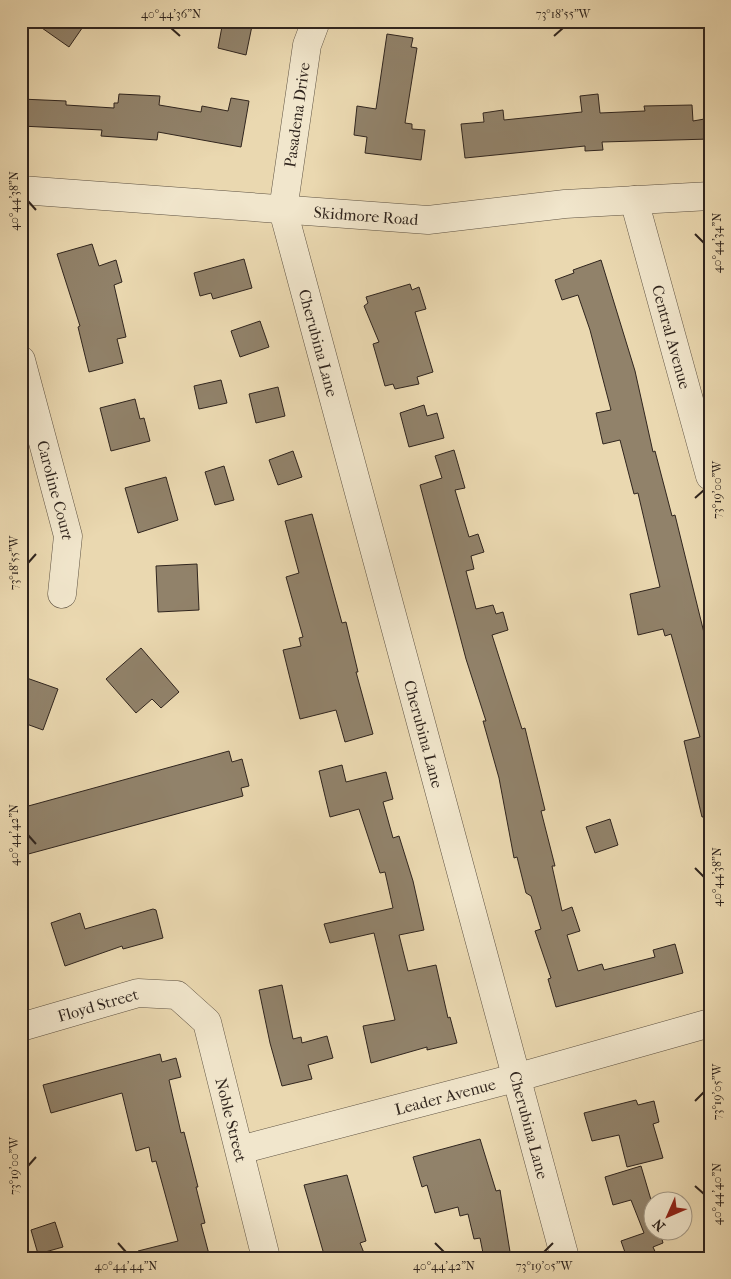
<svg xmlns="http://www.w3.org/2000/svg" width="731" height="1279" font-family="'IM FELL French Canon',serif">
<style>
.building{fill:#91826a;stroke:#30251e}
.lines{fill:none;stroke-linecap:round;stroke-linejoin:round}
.minor-casing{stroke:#5e5242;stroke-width:29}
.minor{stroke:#f1e6cc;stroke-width:28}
.ticks{fill:none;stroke:#30251e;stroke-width:2}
.labels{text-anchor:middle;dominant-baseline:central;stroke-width:5;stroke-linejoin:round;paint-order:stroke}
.street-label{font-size:16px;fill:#30251e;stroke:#f1e6cc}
.neatline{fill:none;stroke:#30251e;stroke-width:2}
.ticks-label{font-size:12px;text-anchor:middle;fill:#30251e}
</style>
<rect width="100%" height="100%" fill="#ead8b0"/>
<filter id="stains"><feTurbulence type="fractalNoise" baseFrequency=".004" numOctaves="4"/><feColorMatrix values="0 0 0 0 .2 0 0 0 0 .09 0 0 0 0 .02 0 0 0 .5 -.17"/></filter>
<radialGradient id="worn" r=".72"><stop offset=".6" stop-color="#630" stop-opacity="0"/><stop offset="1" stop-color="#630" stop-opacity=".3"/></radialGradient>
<path class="building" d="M32,21H87L69,47Z
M223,21H253L246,55L218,48Z
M387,34L413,38L411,47L417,48L405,123L412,124V129L425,130L421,160L365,153L367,137L354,135L357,106L376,109Z
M119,94L160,96L159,105L201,112L202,106L228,111L231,98L249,101L241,147L158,132L157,140L101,136L102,130L21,126V99L66,101V105L114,108V103H118Z
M598,94L600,113L645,111L644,106L692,105L693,121L710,118V139L602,142L603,150L585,151V146L465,158L461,124L484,122L483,113L503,110L504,120L582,112L580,96Z
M92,244L99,266L116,260L122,282L114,285L126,337L117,339L123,363L89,372L78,327L80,326L57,254Z
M244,259L252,288L213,299L211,293L200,296L194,273Z
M601,260L635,371L653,452L655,451L672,516L675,515L707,645L710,644V816L702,817L684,741L700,737L671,634L665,636L663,629L638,635L635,619L630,594L660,587L638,493L634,494L620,440L603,444L596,413L611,410L590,330L578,295L562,300L555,280L574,273L573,270Z
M410,284L412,290L419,287L426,309L415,312L433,372L417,377L419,384L395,389L393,384L385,386L373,344L379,342L364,306L368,303L366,297Z
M260,321L269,347L240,357L231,331Z
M221,380L227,403L199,409L194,386Z
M278,387L285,416L256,423L249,394Z
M135,399L140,419L144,418L150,441L111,451L100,408Z
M424,405L427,416L437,413L444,438L409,447L400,413Z
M454,450L465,488L455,490L469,537L478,534L484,552L471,556L474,569L466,571L476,609L493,605L496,614L503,612L508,630L492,635L522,729L525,728L545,810L541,811L555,866H552L562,911L572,907L580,931L567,935L578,971L602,964L604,970L655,957L653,950L675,944L683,973L556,1007L548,979L551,978L535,931L541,929L531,896L526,893L517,857L514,858L499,778L483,721H486L466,659L420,485L442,478L435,456Z
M293,451L302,477L278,485L269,460Z
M224,466L234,500L215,505L205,472Z
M166,477L178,520L138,533L125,488Z
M312,514L342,623L346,622L358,672H356L373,734L345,742L336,710L300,719L283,650L301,646L299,638L303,637L286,577L299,573L285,521Z
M197,564L199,610L158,612L156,566Z
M141,648L179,692L161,708L152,699L136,713L106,679Z
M21,676L58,689L43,730L21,722Z
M229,751L232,762L242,759L249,786L241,788L243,796L21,856V808Z
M342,765L346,782L386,772L393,799L383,802L393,838L399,836L413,881L424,930L399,935L408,971L436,965L448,1018L450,1017L457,1043L427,1050V1047L371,1063L363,1026L395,1020L374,933L330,943L324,924L393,908L385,872L380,873L359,809L330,817L319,771Z
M610,819L618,845L595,853L586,827Z
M153,909L156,910L163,938L123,949L122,946L65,966L51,923L80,913L85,929Z
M282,985L293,1039L301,1037L302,1043L327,1036L333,1058L308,1065L312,1079L282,1086L270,1043L259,990Z
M160,1054L162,1062L176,1058L181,1077L169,1080L181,1133L184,1132L198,1187H196L205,1223L201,1224L210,1258H138V1251L178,1241L156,1161L152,1162L149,1147L136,1151L122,1093L51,1113L43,1085Z
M636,1100L638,1105L654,1101L659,1122L653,1124L663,1158L627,1167L619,1135L592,1141L584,1113Z
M480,1139L496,1191L500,1190L511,1258H484L480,1238L474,1239L468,1214L460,1216L458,1207L435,1213L427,1185L422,1187L413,1157Z
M641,1166L654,1210V1232H660L663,1243L653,1247L658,1258H627L621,1241L644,1233L631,1200L613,1205L605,1177Z
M347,1175L366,1241L360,1243L366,1258H325L304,1185Z
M55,1222L63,1247L38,1254L31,1230Z"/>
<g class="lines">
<g class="minor-casing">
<g id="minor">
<path id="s1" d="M316,21L307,45L283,210L565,1258"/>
<path id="s2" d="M21,190L428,220L565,204L710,196"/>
<path id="s3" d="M634,200L710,476"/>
<path id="s4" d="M21,360L68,536L62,594"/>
<path id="s5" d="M21,1027L138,993L177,995L207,1022L266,1258"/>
<path id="s6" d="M240,1150L515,1078L710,1023"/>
</g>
</g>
<use href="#minor" class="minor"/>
</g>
<path class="ticks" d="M171,28L180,36M554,36L563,28M28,201L36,210M695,234L704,243M695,498L704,490M28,563L36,554M28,835L36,844M695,868L704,877M695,1101L704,1092M28,1166L36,1157M695,1186L704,1194M118,1243L126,1252M435,1243L444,1252M544,1252L553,1243"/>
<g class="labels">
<g class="street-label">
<text transform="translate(297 115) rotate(-82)">Pasadena Drive</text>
<text stroke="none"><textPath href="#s2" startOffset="346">Skidmore Road</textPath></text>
<text stroke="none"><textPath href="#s3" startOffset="142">Central Avenue</textPath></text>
<text stroke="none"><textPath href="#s1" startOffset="330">Cherubina Lane</textPath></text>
<text stroke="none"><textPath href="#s4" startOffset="135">Caroline Court</textPath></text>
<text stroke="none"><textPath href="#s1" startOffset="735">Cherubina Lane</textPath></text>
<text stroke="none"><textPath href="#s5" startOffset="80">Floyd Street</textPath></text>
<text stroke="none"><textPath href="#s6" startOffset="212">Leader Avenue</textPath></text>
<text stroke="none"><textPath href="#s5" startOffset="302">Noble Street</textPath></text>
<text stroke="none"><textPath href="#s1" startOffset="1140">Cherubina Lane</textPath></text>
</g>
</g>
<rect width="731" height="1279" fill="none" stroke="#ead8b0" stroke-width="55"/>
<g transform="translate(668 1216) rotate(225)"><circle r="24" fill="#f1e6cc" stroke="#a49986"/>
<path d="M0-4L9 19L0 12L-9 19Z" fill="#8f2418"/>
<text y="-8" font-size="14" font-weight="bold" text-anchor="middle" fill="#30251e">N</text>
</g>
<rect x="28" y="28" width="676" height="1224" class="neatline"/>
<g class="ticks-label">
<text x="171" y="18">40°44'36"N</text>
<text x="563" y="18">73°18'55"W</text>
<text transform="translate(14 201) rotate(-90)" y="4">40°44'38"N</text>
<text transform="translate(717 243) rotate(-90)" y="4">40°44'34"N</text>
<text transform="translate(717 490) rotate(-90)" y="4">73°19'00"W</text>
<text transform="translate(14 563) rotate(-90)" y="4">73°18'55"W</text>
<text transform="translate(14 835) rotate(-90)" y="4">40°44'42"N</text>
<text transform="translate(717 877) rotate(-90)" y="4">40°44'38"N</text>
<text transform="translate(717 1092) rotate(-90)" y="4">73°19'05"W</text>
<text transform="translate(14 1166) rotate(-90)" y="4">73°19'00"W</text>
<text transform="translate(717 1194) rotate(-90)" y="4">40°44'40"N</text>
<text x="126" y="1270">40°44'44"N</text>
<text x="444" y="1270">40°44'42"N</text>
<text x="544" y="1270">73°19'05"W</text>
</g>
<rect width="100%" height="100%" filter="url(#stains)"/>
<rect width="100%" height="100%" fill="url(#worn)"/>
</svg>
